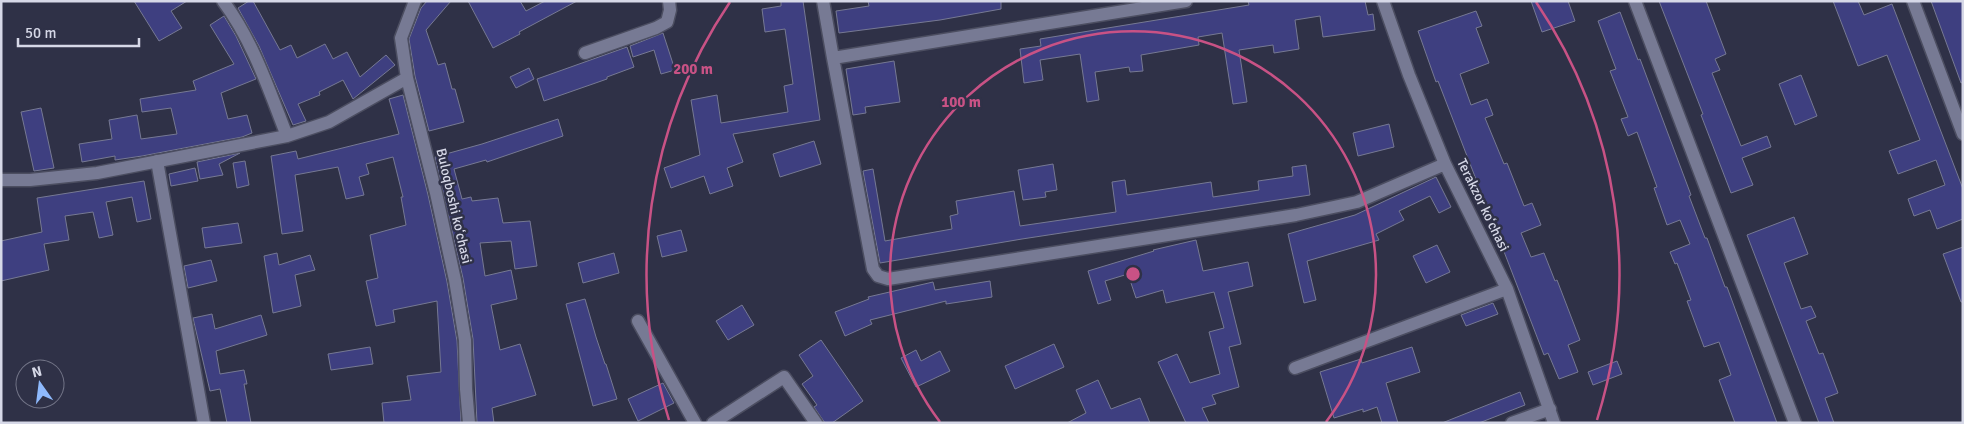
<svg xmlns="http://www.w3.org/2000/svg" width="1964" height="424" font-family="Signika,sans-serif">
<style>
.building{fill:#3e3f80;stroke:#767993}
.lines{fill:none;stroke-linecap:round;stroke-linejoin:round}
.minor-casing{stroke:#4c4e61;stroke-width:15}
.minor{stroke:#777a94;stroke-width:12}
.ring{fill:none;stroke:#c85285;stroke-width:2.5}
.labels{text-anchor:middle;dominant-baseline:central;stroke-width:5;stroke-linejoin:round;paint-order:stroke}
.street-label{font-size:14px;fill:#d6d8e7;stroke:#2f3147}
.centre{fill:#c85285;stroke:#2f3147;stroke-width:2.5}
.ring-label{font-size:15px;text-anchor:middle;font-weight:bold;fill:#c85285;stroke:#2f3147;stroke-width:5;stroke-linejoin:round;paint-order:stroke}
</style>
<rect width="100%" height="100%" fill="#2f3147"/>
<path class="building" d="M134,1H187L171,11L182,28L159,41Z
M249,1H253L280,50L291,45L297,58L325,44L333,59L347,52L360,77L386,55L395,65L353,99L343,80L319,92L320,95L298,104L306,121L293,125L259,46L238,8Z
M427,1H451L426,30L438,65L445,63L452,89H455L464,122L429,131L415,76L409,39L421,8Z
M468,1H520L526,11L545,1H577L519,32L520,34L493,48Z
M781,1H803L820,120L733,134L743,162L727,168L733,186L710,194L704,176L671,188L664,168L700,155L691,100L717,95L721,123L788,112L784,86L793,84L785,29L765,32L762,9L781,6Z
M868,1H1001V9L940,20L839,33L836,11L869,6Z
M1248,1H1365L1368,15L1373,14L1375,30L1323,37L1320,16L1295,20L1299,49L1274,53L1273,45L1239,50L1247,102L1233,104L1222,33L1198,37L1199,45L1141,55L1143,71L1130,72L1129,67L1095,72L1099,100L1087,102L1080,54L1040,60L1043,80L1024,83L1020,49L1041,46L1040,39L1249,5Z
M1531,1H1568L1575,21L1542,32Z
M1659,1H1706L1726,54L1715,59L1720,70L1712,73L1741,146L1767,136L1771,147L1742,158L1753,185L1731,193L1701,115L1703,114Z
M1833,1H1858L1864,15L1892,4L1963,189V219L1937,229L1930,210L1914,216L1908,199L1945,185L1936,160L1898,174L1889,151L1920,140L1887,55L1858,66Z
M1931,1H1963V82L1961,83Z
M1476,11L1482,26L1476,28L1489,63L1460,74L1471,105L1487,99L1493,115L1485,118L1504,164L1507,163L1524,206L1532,203L1541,225L1521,233L1531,257L1544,253L1555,281L1557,280L1580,340L1568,345L1578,372L1559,379L1548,353L1544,355L1438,81L1436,82L1418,31Z
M1620,12L1638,60L1640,59L1691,195L1689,196L1705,238H1707L1725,287H1727L1777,423H1735L1719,380L1731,375L1719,342L1704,347L1687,301L1691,300L1677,263L1675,264L1670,252L1690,244L1680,220L1667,225L1654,188L1657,187L1637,132L1628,136L1621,119L1628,117L1610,71L1616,69L1598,21Z
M224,16L236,36L256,79L221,93L228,119L247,115L252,133L242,137L142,156L115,160V156L82,162L79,144L112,139L109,120L137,115L141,139L177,134L171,108L142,112L140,99L196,90L193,81L234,64L210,25Z
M663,33L675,70L661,74L654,50L633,57L630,46Z
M627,47L634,67L607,77V79L544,101L537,79Z
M894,61L900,102L865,107L866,113L853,115L846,69Z
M529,68L534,79L516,88L510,77Z
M1801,75L1817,116L1795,125L1779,84Z
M403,95L428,195L447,282L457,341L461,423H384L382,403L411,400L407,376L441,372L437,301L393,310L395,322L376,326L366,281L378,278L370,235L406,225L401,197H403L393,157L366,164L369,174L359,177L364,195L346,199L338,167L295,175L303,231L282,234L271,156L296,151L298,159L399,134L389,99Z
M41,108L54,168L34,171L21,112Z
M558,119L563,136L487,162L486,160L454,169L462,199L471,197L472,201L498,198L503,223L530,221L537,266L515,269L511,241L480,243L485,276L511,270L517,299L491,305L500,350L520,344L536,395L492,408L494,423H477L473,339L463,278L435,157L482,144Z
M1389,124L1394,147L1358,156L1353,133Z
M814,141L821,164L780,177L773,154Z
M240,153L219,164L223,175L200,179L197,162Z
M245,161L249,185L237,188L233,163Z
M1053,164L1057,190L1045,192L1046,197L1023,200L1018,170Z
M1306,165L1310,195L1022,239L880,263L863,171L873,169L885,241L952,229L950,216L958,214L956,201L1014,191L1020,226L1116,212L1112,182L1125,180L1127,195L1211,182L1213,197L1259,190L1258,181L1293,176L1292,167Z
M195,168L198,181L171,186L169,174Z
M1436,177L1451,207L1439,213L1430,196L1399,211L1404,220L1376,234L1379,240L1307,261L1316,300L1304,303L1288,234L1355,215Z
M144,181L151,219L137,222L132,197L106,202L113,235L99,238L93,212L65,216L69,240L44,244L49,270L1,281V241L42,232L37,198Z
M1794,217L1808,254L1784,263L1801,309L1811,306L1816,317L1806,321L1819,354L1823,353L1838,393L1825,398L1834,423H1819L1747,235Z
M238,223L242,243L205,248L202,228Z
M681,230L687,251L662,257L657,236Z
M1196,240L1203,271L1248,262L1253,286L1228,292L1241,344L1229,347L1239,387L1212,395L1216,404L1202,408L1209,423H1186L1158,362L1177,354L1190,383L1220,374L1209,332L1224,328L1214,292L1166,303L1163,290L1136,298L1128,274L1105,281L1111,300L1098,304L1088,271L1154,251L1153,250Z
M1437,245L1450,272L1426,283L1413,256Z
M1963,247V302H1961L1943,254Z
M277,253L279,265L310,255L315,270L295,275L301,306L273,313L264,256Z
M614,253L619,273L583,283L578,263Z
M211,260L217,281L188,288L184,266Z
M990,281L992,297L946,304V301L870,320L872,324L845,336L835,312L869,299L868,297L933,282L935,290Z
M585,299L596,337L605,364H606L617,399L593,406L566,304Z
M1493,303L1498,314L1466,326L1461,315Z
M742,305L754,325L728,340L716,321Z
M212,314L215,329L261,315L267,335L216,351L220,374L244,370L247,384H244L251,423H227L220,389L210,391L193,318Z
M821,340L863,401L832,423H825L814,407L817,405L802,384L813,376L799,355Z
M1054,344L1064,367L1015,389L1005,366Z
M370,347L373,364L331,370L328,354Z
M1412,347L1420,372L1386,383L1398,423H1382L1377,407L1363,412V409L1334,418L1320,372L1361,359L1362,363Z
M916,350L921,361L940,351L950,371L916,387L901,358Z
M1617,361L1622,374L1593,385L1588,372Z
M1098,380L1111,409L1140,398L1150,423H1067L1086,413L1076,390Z
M663,383L674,403L638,421L628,399Z
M1520,392L1525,405L1479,423H1442Z"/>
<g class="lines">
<g class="minor-casing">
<path id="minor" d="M223,1C253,41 269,90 287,136
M415,1L401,38L407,78L436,193L455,280L465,340L466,389L469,423
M823,1L833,58L873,269L878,276L888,279L1296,215L1357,202L1445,164
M1383,1L1409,75L1445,164L1507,289L1554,423
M1635,1L1795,423
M1913,1L1963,134
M585,53L656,28L667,22L670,10L669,1
M833,58L1186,1
M157,161L204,423
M1,180H30L97,173L287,136L329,122L407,78
M638,321L695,423
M1295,368L1507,289
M713,423L784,377L816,423
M1512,423L1550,409"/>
</g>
<use href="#minor" class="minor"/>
</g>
<g class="ring">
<path d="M940 422A243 243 0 1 1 1326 422"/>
<path d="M669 420A486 486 0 0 1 730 2M1536 2A486 486 0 0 1 1597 420"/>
</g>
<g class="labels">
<g class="street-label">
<text transform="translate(1483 205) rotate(64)">Terakzor koʻchasi</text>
<text transform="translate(454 206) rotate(77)">Buloqboshi koʻchasi</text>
</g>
</g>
<circle cx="1133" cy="274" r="8" class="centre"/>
<g class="ring-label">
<text x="693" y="74">200 m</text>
<text x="961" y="107">100 m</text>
</g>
<rect width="1964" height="424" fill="none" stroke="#d6d8e7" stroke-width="5"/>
<g transform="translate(40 384) rotate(346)"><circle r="24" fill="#2f3147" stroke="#727487"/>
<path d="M0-4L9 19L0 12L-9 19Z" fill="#8eb9fc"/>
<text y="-8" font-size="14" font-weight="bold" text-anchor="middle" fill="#d6d8e7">N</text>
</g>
<path d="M18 38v8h121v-8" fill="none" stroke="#d6d8e7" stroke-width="2.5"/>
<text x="25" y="38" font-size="15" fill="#d6d8e7" stroke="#2f3147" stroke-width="4" paint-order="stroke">50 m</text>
</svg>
